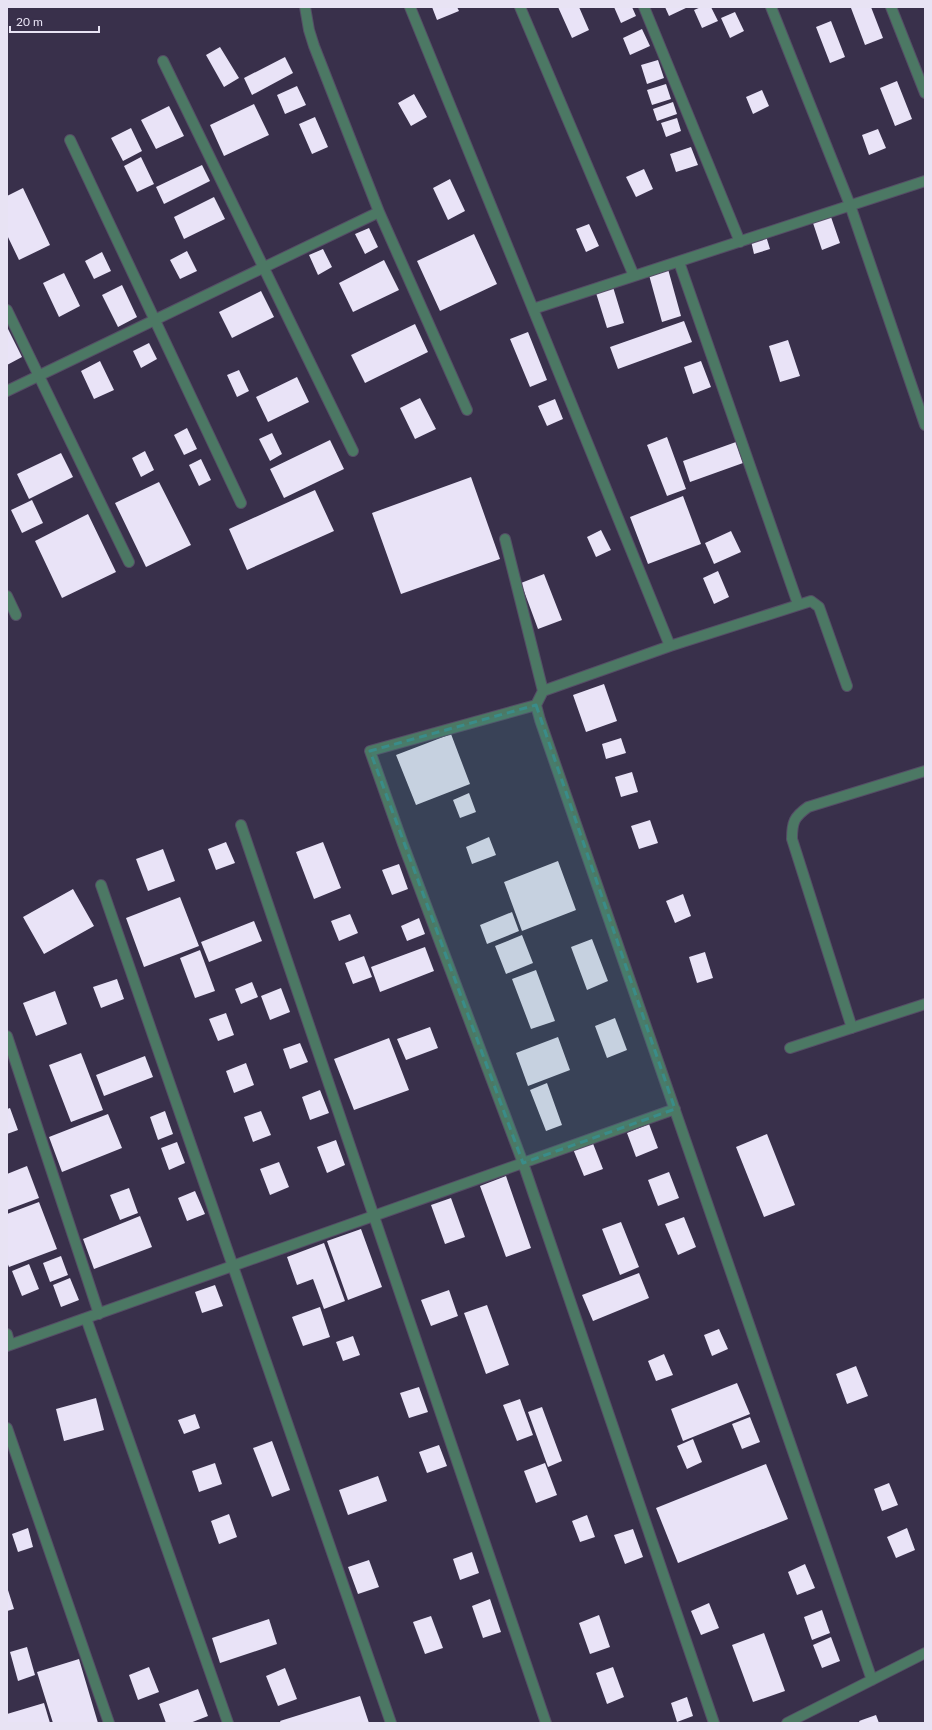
<svg xmlns="http://www.w3.org/2000/svg" width="932" height="1730" font-family="Lato,sans-serif">
<style>
.building{fill:#e9e3f7}
.lines{fill:none;stroke-linecap:round;stroke-linejoin:round}
.service-casing{stroke:#554d66;stroke-width:12}
.minor-casing{stroke:#554d66;stroke-width:12}
.service{stroke:#4c7864;stroke-width:10}
.minor{stroke:#4c7864;stroke-width:10}
.marked{fill:#3a8c89;fill-opacity:0.2;stroke:#3a8c89;stroke-width:3;stroke-dasharray:8 5;stroke-linejoin:round}
</style>
<rect width="100%" height="100%" fill="#39304b"/>
<path class="building" d="M432,7H457L459,11L437,20Z
M558,7H579L589,30L572,38Z
M614,7H632L636,16L621,23Z
M665,7H688L669,16Z
M701,7H711L718,21L702,28L694,10Z
M855,7H871L883,38L865,45L851,8Z
M735,12L744,31L730,38L721,18Z
M831,21L845,57L830,63L816,27Z
M642,29L650,46L630,55L623,38Z
M220,47L239,78L224,87L206,55Z
M285,57L293,73L252,95L244,78Z
M658,60L664,78L647,84L641,65Z
M897,81L912,119L895,126L880,88Z
M666,84L671,99L652,105L647,90Z
M297,86L306,105L285,114L277,95Z
M762,90L769,106L753,114L746,97Z
M414,94L427,117L411,126L398,103Z
M673,102L677,114L657,121L653,109Z
M254,104L269,135L224,156L210,125Z
M169,106L184,136L156,149L141,120Z
M315,117L328,147L312,154L299,124Z
M677,118L681,131L666,137L661,123Z
M131,128L142,151L123,161L111,138Z
M878,129L886,148L869,155L862,135Z
M691,147L698,165L676,172L670,154Z
M141,157L154,184L137,192L124,166Z
M202,165L210,181L164,204L156,187Z
M644,169L653,189L636,197L626,177Z
M450,179L465,211L448,220L433,188Z
M23,188L50,245L19,260L7,235V196Z
M214,197L225,219L184,239L174,217Z
M831,217L840,243L822,250L813,223Z
M589,224L599,246L586,252L576,229Z
M369,228L378,247L365,254L355,234Z
M474,234L497,284L440,311L417,261Z
M766,236L770,249L754,254L751,241Z
M323,249L332,267L318,275L309,255Z
M187,251L197,271L180,279L170,260Z
M102,252L111,271L94,279L85,261Z
M384,260L399,290L353,312L339,283Z
M668,269L681,316L662,322L649,275Z
M64,273L80,306L59,317L43,283Z
M122,285L137,317L118,327L102,295Z
M613,287L624,323L607,328L596,293Z
M261,291L274,317L232,338L219,312Z
M684,321L692,342L618,369L610,347Z
M415,324L428,352L365,383L351,355Z
M7,327L22,357L7,365Z
M528,332L547,380L530,387L510,339Z
M788,340L800,376L780,382L769,346Z
M149,343L157,359L141,368L133,351Z
M100,361L114,390L94,399L81,371Z
M701,361L711,387L693,394L684,367Z
M239,370L249,391L237,397L227,375Z
M297,377L309,402L268,422L256,397Z
M420,398L436,429L415,439L400,408Z
M555,399L563,419L547,426L538,406Z
M187,428L197,449L184,455L174,435Z
M272,433L282,454L270,461L259,439Z
M667,437L686,489L667,496L647,445Z
M330,440L344,469L284,498L270,469Z
M736,442L743,463L690,482L683,461Z
M145,451L154,470L141,477L132,458Z
M61,453L73,477L29,499L17,474Z
M201,459L211,480L199,486L189,465Z
M471,477L500,559L401,594L372,513Z
M159,482L191,545L146,567L115,503Z
M315,490L334,531L247,570L229,529Z
M683,496L701,544L648,564L630,517Z
M32,500L43,523L22,533L11,510Z
M88,514L116,572L62,598L35,541Z
M601,530L611,550L596,557L587,537Z
M731,531L741,552L714,564L705,543Z
M718,571L729,597L714,604L703,578Z
M544,574L562,620L538,629L521,583Z
M604,684L617,721L586,732L573,695Z
M451,734L470,784L416,805L396,755Z
M621,738L626,753L606,759L602,744Z
M632,772L638,792L621,797L615,777Z
M469,793L476,812L460,818L453,800Z
M650,820L658,843L639,849L631,826Z
M489,837L496,855L472,864L466,847Z
M226,842L235,863L216,870L208,849Z
M323,842L341,888L314,899L296,852Z
M163,849L175,881L148,891L136,859Z
M558,861L576,910L522,931L504,882Z
M399,864L408,889L392,895L382,870Z
M73,889L94,926L44,954L23,917Z
M683,894L691,916L675,923L666,901Z
M180,897L199,946L144,967L126,918Z
M512,912L519,931L487,944L480,925Z
M350,914L358,933L339,941L331,921Z
M419,918L425,934L407,941L401,926Z
M254,921L262,941L209,962L201,942Z
M522,935L533,963L506,974L495,946Z
M592,939L608,981L587,990L571,947Z
M425,947L434,971L380,992L371,967Z
M200,950L215,991L195,998L180,958Z
M705,952L713,978L697,983L689,957Z
M364,956L372,977L353,984L345,963Z
M536,970L555,1021L531,1029L512,979Z
M117,979L124,999L101,1008L93,987Z
M252,982L258,997L241,1004L235,989Z
M281,988L290,1012L270,1020L261,996Z
M55,991L67,1024L36,1036L23,1003Z
M226,1013L234,1035L218,1041L209,1019Z
M615,1018L627,1050L607,1058L595,1026Z
M430,1027L438,1048L406,1060L397,1039Z
M558,1037L570,1070L528,1086L516,1053Z
M389,1038L409,1090L354,1110L334,1059Z
M300,1043L308,1062L290,1069L283,1049Z
M81,1053L103,1110L71,1122L49,1065Z
M145,1056L153,1077L104,1096L96,1075Z
M246,1063L254,1085L234,1093L226,1071Z
M547,1083L562,1125L546,1131L530,1090Z
M320,1090L329,1113L310,1120L302,1097Z
M10,1108L18,1130L7,1134V1109Z
M165,1111L173,1134L158,1140L150,1117Z
M261,1111L271,1135L253,1142L244,1117Z
M108,1114L122,1148L62,1172L49,1137Z
M649,1124L658,1148L636,1157L627,1133Z
M767,1134L795,1205L764,1217L736,1147Z
M336,1140L345,1165L327,1173L317,1147Z
M592,1141L603,1169L584,1176L573,1149Z
M177,1142L185,1163L169,1170L161,1148Z
M279,1162L289,1187L270,1195L260,1169Z
M27,1166L39,1198L7,1210V1174Z
M669,1172L679,1198L658,1206L648,1180Z
M506,1176L531,1248L506,1257L480,1186Z
M129,1188L138,1213L120,1220L110,1195Z
M195,1191L205,1214L187,1221L178,1198Z
M451,1198L465,1237L445,1244L431,1205Z
M39,1202L57,1249L9,1267L7,1262V1214Z
M140,1216L152,1247L94,1269L83,1239Z
M684,1217L696,1247L678,1255L665,1224Z
M621,1222L639,1267L620,1275L602,1229Z
M361,1229L382,1287L348,1300L327,1241Z
M324,1243L345,1301L324,1309L313,1279L297,1285L287,1257Z
M61,1256L68,1275L50,1282L43,1263Z
M29,1264L39,1289L22,1296L12,1271Z
M639,1273L649,1298L593,1321L582,1295Z
M70,1278L79,1300L61,1307L53,1285Z
M215,1285L223,1306L202,1313L195,1292Z
M449,1290L458,1316L431,1326L421,1300Z
M487,1305L509,1365L486,1374L464,1313Z
M320,1307L330,1337L303,1346L292,1317Z
M719,1329L728,1349L712,1356L704,1335Z
M353,1336L360,1355L343,1361L336,1342Z
M664,1354L673,1375L656,1381L648,1361Z
M856,1366L868,1396L847,1404L836,1374Z
M737,1383L750,1414L683,1441L671,1409Z
M419,1387L428,1412L409,1418L400,1393Z
M96,1398L104,1430L64,1441L56,1409Z
M520,1399L533,1435L517,1441L503,1405Z
M542,1407L562,1461L548,1467L528,1412Z
M195,1414L200,1428L184,1434L178,1420Z
M750,1417L760,1442L742,1449L732,1424Z
M693,1439L702,1462L687,1469L677,1446Z
M272,1441L290,1490L272,1497L253,1448Z
M439,1445L447,1466L427,1473L419,1452Z
M215,1463L222,1484L199,1492L192,1471Z
M545,1463L557,1495L536,1503L524,1471Z
M766,1464L788,1519L678,1563L656,1508Z
M378,1476L387,1501L348,1515L339,1490Z
M889,1483L898,1505L882,1511L874,1489Z
M229,1514L237,1537L219,1544L211,1521Z
M587,1515L595,1537L580,1542L572,1521Z
M28,1528L33,1547L18,1552L12,1534Z
M907,1528L915,1550L896,1558L887,1537Z
M633,1529L643,1557L625,1564L614,1535Z
M472,1552L479,1573L460,1580L453,1559Z
M369,1560L379,1587L358,1594L348,1567Z
M805,1564L815,1588L797,1595L788,1572Z
M7,1587L14,1609L7,1611Z
M490,1599L501,1632L483,1638L472,1606Z
M709,1603L719,1628L701,1635L691,1611Z
M822,1610L830,1633L812,1640L804,1617Z
M599,1615L610,1647L590,1654L579,1623Z
M431,1616L443,1648L425,1654L413,1622Z
M269,1619L277,1644L220,1663L212,1638Z
M764,1633L785,1691L753,1702L732,1645Z
M831,1637L840,1661L822,1668L813,1645Z
M27,1647L35,1675L18,1681L10,1652Z
M79,1659L98,1723H53L37,1672Z
M149,1667L159,1692L138,1700L129,1675Z
M613,1667L624,1697L607,1704L596,1673Z
M285,1668L297,1699L278,1706L266,1676Z
M198,1689L208,1716L190,1723H166L159,1704Z
M360,1696L369,1723H281L280,1721Z
M687,1697L693,1716L677,1722L671,1703Z
M44,1703L50,1723H8L7,1714Z
M876,1715L879,1723H860L859,1721Z"/>
<g class="lines">
<g class="service-casing">
<path id="service" d="M852,1028L792,839C792,822 794,817 808,807L925,771
M790,1048L925,1004"/>
</g>
<g class="minor-casing">
<path id="minor" d="M305,7L309,30L314,46L379,212L467,410
M410,7L533,309
M520,7L634,276
M644,7L740,242
M771,7L850,205L925,425
M891,7L925,93
M163,61L353,451
M70,140L241,503
M679,262L798,604
M7,310L129,562
M7,391L379,212
M505,539L543,691
M7,596L16,615
M670,646L811,601L819,607L847,686
M536,705L370,751L403,844L523,1163L714,1723
M241,825L546,1723
M101,885L391,1723
M7,1036L99,1314
M86,1318L228,1723
M7,1334L10,1345
M7,1346L675,1109
M7,1428L109,1723
M872,1680L540,720L536,705L543,691L670,646L533,309L925,181
M787,1723L925,1653"/>
</g>
<use href="#service" class="service"/>
<use href="#minor" class="minor"/>
</g>
<path class="marked" d="M536,705L675,1109L523,1163L370,751Z"/>
<rect width="932" height="1730" fill="none" stroke="#e8e3f4" stroke-width="16"/>
<path d="M10 26v6h89v-6" fill="none" stroke="#e8e3f4" stroke-width="2"/>
<text x="16" y="26" font-size="12" fill="#e8e3f4" stroke="#39304b" stroke-width="3" paint-order="stroke">20 m</text>
</svg>
